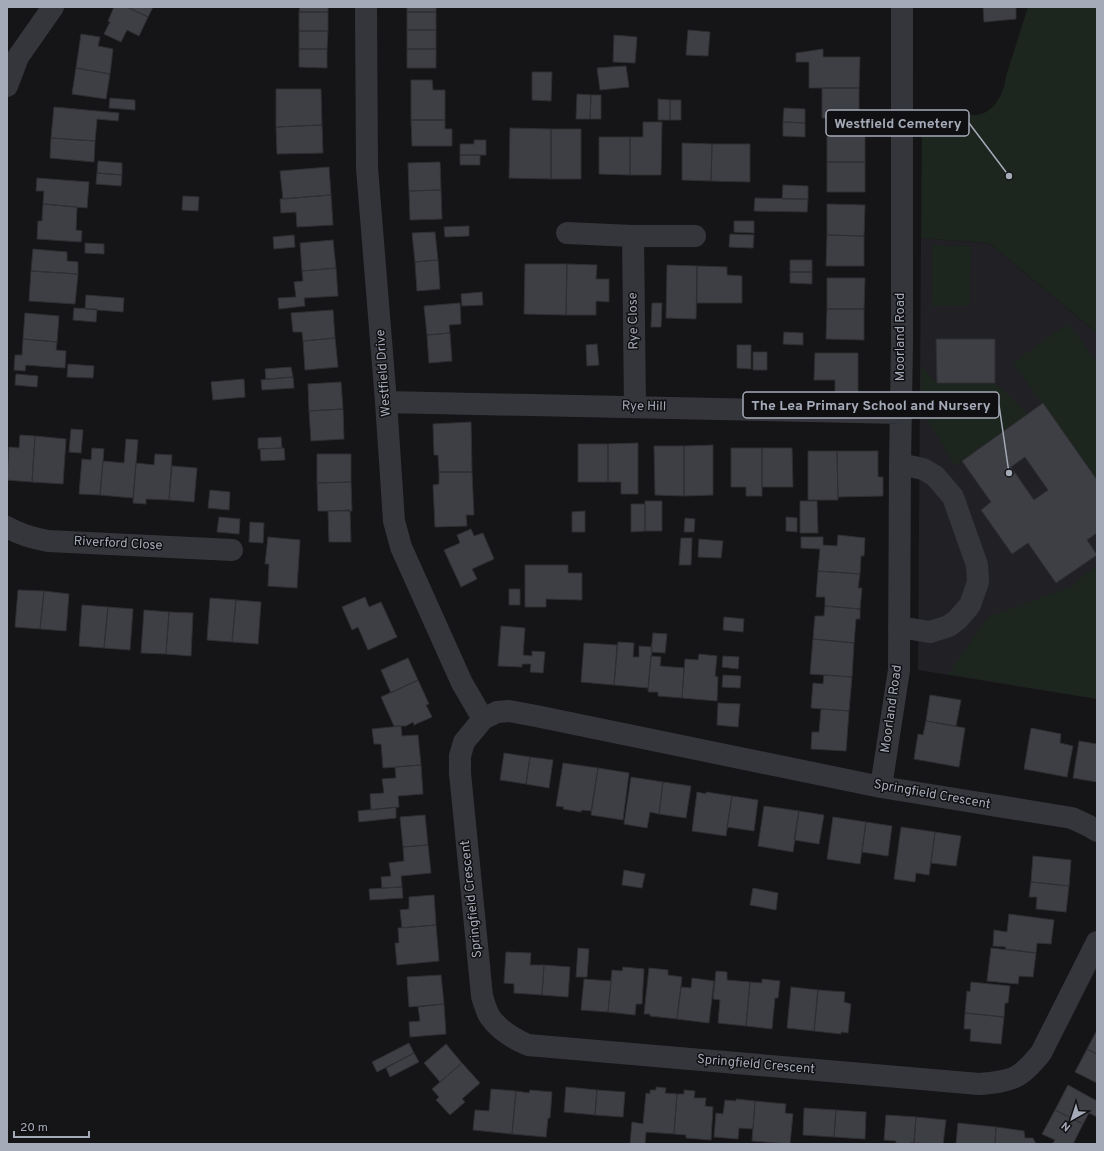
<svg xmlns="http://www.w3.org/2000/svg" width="1104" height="1151" font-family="Overpass,sans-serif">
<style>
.built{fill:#212024}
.green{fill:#1c251e}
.building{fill:#3e3f44;stroke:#2f2e33;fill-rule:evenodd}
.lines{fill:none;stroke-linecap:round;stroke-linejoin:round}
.minor{stroke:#35363c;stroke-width:22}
.labels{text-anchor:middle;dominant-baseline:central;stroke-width:3;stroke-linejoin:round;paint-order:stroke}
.street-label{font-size:13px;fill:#a5aab8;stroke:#101012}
.leader{fill:none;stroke:#a5aab8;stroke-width:1.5}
.callout-dot{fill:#a5aab8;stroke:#101012;stroke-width:1.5}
.callout{fill:#101012;stroke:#a5aab8;stroke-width:1.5}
.callout-label{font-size:14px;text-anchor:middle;font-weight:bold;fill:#a5aab8}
</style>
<rect width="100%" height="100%" fill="#151417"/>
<path class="built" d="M921,238L989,243L1097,333V699L918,670Z"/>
<path class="green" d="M1028,7H1097V333L989,243L921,238L922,115H978C996,111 1004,92 1006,76Z
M933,245L971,246L970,306H932Z
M1068,323L1097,362V480L1013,363Z
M921,365L937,383H995L1028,414L955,466L925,415L921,412Z
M1097,565V699L948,674L988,617L1070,587Z"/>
<path class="building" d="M114,7H127L148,17L139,36L127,30L121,42L104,34L110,22L108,21Z
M127,7H153L148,17Z
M300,7H328V12H299Z
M407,7H436V12H407Z
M983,7H1016V19L984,22Z
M299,12H328V31H299Z
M407,12H436V30H407Z
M407,30H436V49H407Z
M688,30L710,32L708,56L686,55Z
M299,31H328L327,49H299Z
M81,34L100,37L98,46L113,49L110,74L76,68Z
M614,35L637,37L635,63L613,62Z
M299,49H327V68L299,67Z
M407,49H436V68H407Z
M823,49V57H860L859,88H809V62H796V53Z
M626,66L629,87L600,90L597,68Z
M76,68L110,74L106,99L72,94Z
M532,72H552L551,101L532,100Z
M411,80H432L433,90H445V120H411Z
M822,88H859V119L822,118Z
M276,89H321L322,125L276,127Z
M577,94L591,95L590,119H576Z
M591,95H601V119H590Z
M110,98L135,100V110L109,108Z
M658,99L670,100V120H658Z
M670,100H681V120H670Z
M54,107L119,113L118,121L97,119L95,141L51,138Z
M784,108L805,109V123L783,122Z
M411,120H445V129H452V146H412Z
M643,122H662L661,175H630V137H643Z
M783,122L805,123V137L783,136Z
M322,125L323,153L277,154L276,127Z
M510,128L551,129V179L509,178Z
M551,129H581V179H551Z
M827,132H865V162H827Z
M599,137H630V175L599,174Z
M51,138L95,141L94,162L50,158Z
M474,140H486V155H460V144H474Z
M682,143L712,144L711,181L682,180Z
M712,144H750V182L711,181Z
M460,155H480V165H460Z
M98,161L122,163V175L97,173Z
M440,162L441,190L409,191L408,163Z
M827,162H865V192H827Z
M329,167L331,195L283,199L280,171Z
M97,173L122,175L121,186L96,184Z
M37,178L89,182L87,208L43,204L44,191H36Z
M783,185L808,186V199H782Z
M441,190L442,219L410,220L409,191Z
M331,195L333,225L297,227L296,212L281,213L280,199Z
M183,196L199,197L198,211L182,210Z
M755,198L808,199L807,212L754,211Z
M43,204L77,207L76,230L82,231L81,242L37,239L38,221H42Z
M827,204L865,205L864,236L827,235Z
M734,221H754V233L734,232Z
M469,226V236L445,237L444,227Z
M435,232L438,260L415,262L412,233Z
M730,234L754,235L753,248L729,247Z
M294,235L295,247L274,249L273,237Z
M827,235L864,236V266H826Z
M333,240L336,268L302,271L300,243Z
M85,243L104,244V254L85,253Z
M33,249L67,252V261L78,262V274L31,271Z
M438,260L440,289L417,291L415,262Z
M790,260H812V272H790Z
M525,264H567L566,315L524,314Z
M567,264L597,265L596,279H609V302L596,301V315H566Z
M667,265L697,266L696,319L666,318Z
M697,266L727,267V275L742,276V303H697Z
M336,268L338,296L304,298L305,306L279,309L278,298L296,297L294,282L303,281L302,271Z
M31,271L78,274L75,304L29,301Z
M790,272H812V284L790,283Z
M827,278H865L864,309H827Z
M482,292L483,305L462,306L461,294Z
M86,295L124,298L123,312L85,309Z
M460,303L461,324L449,325L450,333L427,335L424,306Z
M652,303H662L661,327H651Z
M74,308L97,309L96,322L73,320Z
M827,309H864V340L826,339Z
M333,310L335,338L303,341L302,332H293L291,313Z
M25,313L59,316L57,342L23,339Z
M784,332L803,333V345L783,344Z
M450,333L452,361L429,363L427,335Z
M335,338L338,367L305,370L303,341Z
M23,339L57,342L56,350L66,351L65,368L26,365L25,371L14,370L15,355H22Z
M936,339H995V383H937Z
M597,344L599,365L587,366L586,345Z
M737,345H751V369L737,368Z
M753,352H767V370H753Z
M815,353H858V393H835V380H814Z
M68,364L94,366L93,378L67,377Z
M291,367L293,377L266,379L265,369Z
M16,374L38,376L37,387L15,385Z
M293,377L294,388L262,390L261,380Z
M244,379L245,397L213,400L211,382Z
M341,382L343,409L309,411L308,384Z
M1043,403L1097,480V533L1087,540L1097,555L1056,583L1028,543L1012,554L981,510L991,502L962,461ZM1025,457L1048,490L1034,500L1011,467Z
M343,409L344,439L311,441L309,411Z
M471,422L472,472H439L438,455H434L433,424Z
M71,429L83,430L81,453L69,452Z
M20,435L35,436L32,482L7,480L9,447L19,448Z
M35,436L66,439L63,484L32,482Z
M281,437L282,448L258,449V438Z
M126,439L138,440L133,498L100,495L103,461L124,463Z
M638,443V494H621V482H608V444Z
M578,444H608V482H578Z
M713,445V495L684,496V446Z
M654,446H684V496L655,495Z
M92,448L104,449L100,495L79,494L82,459L91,460Z
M284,448L285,460L261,461L260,449Z
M731,448H762V496H746V487H731Z
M762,448H792L793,487H762Z
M808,451H837L838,500H808Z
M837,451H878V477H883V496L838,497Z
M155,454L172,455L169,500L146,499V504L133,503L136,463L154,465Z
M317,454H351V482L317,483Z
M172,466L197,468L194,502L169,500Z
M439,472H472L474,515H466L467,526L435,527L433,485L439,484Z
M351,482L352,511H318L317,483Z
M210,490L230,492L229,510L208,508Z
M645,501H662V531H645Z
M800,501H817L818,533H800Z
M631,504H645V531L631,532Z
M350,510L351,542H329L328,511Z
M585,511V532H572V512Z
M219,517L240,519L239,534L217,532Z
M786,517L797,518V532L786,531Z
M685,518L695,519L694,532H684Z
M250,522L264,523L263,543L249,542Z
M471,529L474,536L483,533L494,559L472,569L477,579L461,587L444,550L460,543L457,535Z
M838,535L865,538L864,556H861L860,574L818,571L820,549L801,548V537H823V545L837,546Z
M268,537L300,540L297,588L268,586L269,564H265Z
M681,538H692L691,565H679Z
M699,539L723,541L721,558L698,557Z
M525,565H568V573H582V600L546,599V607H525Z
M818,571L860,574L858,588H862L860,609L825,606V597H816Z
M509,589H520V605H509Z
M18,590L44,591L40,629L15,627Z
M44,591L69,594L66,631L40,629Z
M365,597L369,607L381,602L397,637L368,650L358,627L352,630L342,607Z
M210,598L236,600L232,642L207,640Z
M236,600L261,602L258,644L232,642Z
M82,605L108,607L104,648L79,646Z
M825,606L860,609V619H856L854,643L813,639L815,616H824Z
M108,607L133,609L130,650L104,648Z
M144,610L169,612L166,654L141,653Z
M169,612L193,613L191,656L166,654Z
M724,617L744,619L743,632L723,630Z
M501,626L525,628L523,655L532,656V651L545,652L543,673L530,672L531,664H522V667L498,666Z
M653,633L667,634L665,653L651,652Z
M813,639L854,643L852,677L810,674Z
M618,642L634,643L633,657H639V646L652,647L648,688L614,685Z
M584,643L617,645L614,685L581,682Z
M699,654L717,656L715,676L718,677L717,701L682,698L685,659L698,660Z
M651,656L661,657L660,666L684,668L682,698L658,696V692H648Z
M723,656L739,657L738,669L722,667Z
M408,658L418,680L391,693L381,670Z
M723,675L741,676L740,688L722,687Z
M824,675L852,677L849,711L811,708L813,683L823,684Z
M418,680L429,704L426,705L432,717L414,725L413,722L406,726H394L381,697Z
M930,695L961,700L956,726L926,721Z
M718,703L740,704L738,727L717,725Z
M821,709L849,711L846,751L811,749L812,732H819Z
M926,721L965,728L959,767L914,759L918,734L923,735Z
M401,726L402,736L418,735L421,765L383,768L381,744H374L372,729Z
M1031,728L1061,734L1060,743L1073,746L1067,777L1024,769Z
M1079,741L1097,744V782L1073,778Z
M504,753L530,757L526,784L500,780Z
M530,757L553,760L549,788L526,784Z
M563,763L598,768L591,811L582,810L581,812L563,809L564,807L556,806Z
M421,765L423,794L398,796L399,807L371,810L370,794L384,793L382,779L396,778L395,767Z
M598,768L629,773L623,820L591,815Z
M631,777L663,782L659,814L650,812L647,828L624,824Z
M663,782L691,786L686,818L659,814Z
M697,792L706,794V792L732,796L726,836L692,831Z
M732,796L758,800L754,831L727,827Z
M764,806L799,811L793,852L758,846Z
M396,807V818L359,822L358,811Z
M799,811L824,815L819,844L794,840Z
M425,815L428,845L403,847L400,817Z
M833,817L866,822L860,864L827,859Z
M866,822L892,826L888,856L862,852Z
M901,827L935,832L929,875L916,873L915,882L894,879Z
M935,832L961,836L956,866L931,863Z
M428,845L431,873L401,876L402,887L382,888L381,877L391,876L389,863L404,861L403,847Z
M1033,856L1071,860L1069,886L1031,882Z
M624,870L645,874L642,888L622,885Z
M1031,882L1069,886L1066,912L1036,909L1037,897H1029Z
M402,887L403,898L370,900L369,889Z
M753,888L778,893L776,910L750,905Z
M434,895L436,925L402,928L400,910L409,909V897Z
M1009,914L1054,920L1051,944L1037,943L1036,953L1005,949L1006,947L993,946L994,930L1007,932Z
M436,925L439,961L397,965L395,943H399L398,928Z
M578,948L589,949L587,977H576Z
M991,948L1036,953L1033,977L1019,976L1018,984L987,981Z
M506,952L531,953L530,965H544L542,995L514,993V984L504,983Z
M544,965L570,967L568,997L542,995Z
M623,967L644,969L642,1004H636L635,1015L608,1012L612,970L622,971Z
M649,968L668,970V975L682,977L677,1019L650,1016V1014H644Z
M716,971L727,972V980L750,982L746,1026L718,1023L720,1000L713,999Z
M441,975L444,1004L409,1007L407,977Z
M692,978L714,981L709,1023L677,1019L681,987L691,988Z
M584,979L611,981L608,1012L581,1010Z
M762,979L780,981L778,998H775L772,1029L746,1026L750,982L762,983Z
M971,982L1010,986L1008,1003H1005L1004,1017L965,1013L967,991L970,992Z
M791,987L818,990L814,1031L787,1028Z
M818,990L845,992L844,1002L851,1004L848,1033L841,1032V1034L814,1031Z
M444,1004L446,1034L410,1037L409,1022L420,1021L418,1007Z
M965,1013L1004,1017L1001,1044L970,1041L971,1029H964Z
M1097,1030V1054L1087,1049Z
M409,1043L414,1053L377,1072L372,1062Z
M446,1044L462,1063L440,1082L424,1063Z
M1087,1049L1097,1054V1083L1075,1072Z
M414,1053L419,1062L390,1077L386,1068Z
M462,1063L480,1083L462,1099L465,1102L450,1115L436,1100L439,1097L432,1089Z
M1068,1085L1097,1101V1117L1089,1113L1083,1124L1055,1110Z
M566,1087L597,1090L595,1115L564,1112Z
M656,1087L666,1088L665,1093L677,1094L674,1134L646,1132L645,1144H630L632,1122L643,1124L646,1093L650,1094V1090H656Z
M491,1089L516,1091L512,1134L473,1130L475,1110L489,1111Z
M530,1090L552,1092L550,1118H548L546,1137L512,1134L516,1091L529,1093Z
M597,1090L625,1092L623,1117L595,1115Z
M684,1090L695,1091L694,1098H706L705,1106L713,1107L711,1140L686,1138V1135L674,1134L677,1094H684Z
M736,1099L755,1101L753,1129L739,1128L738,1139L714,1137L716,1113L723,1114L725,1100L736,1101Z
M755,1101L786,1104L785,1113L793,1114L790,1144L752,1141Z
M804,1108L836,1110L834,1137L803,1135Z
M836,1110L866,1112L865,1139L834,1137Z
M1055,1110L1083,1124L1073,1144H1052L1055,1140L1042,1134Z
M886,1115L916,1117L914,1143L911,1142V1144H896V1141L884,1140Z
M916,1117L946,1120L943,1144L914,1143Z
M958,1123L996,1127L995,1144H956Z
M996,1127L1024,1131L1025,1138H1033L1036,1144H995Z"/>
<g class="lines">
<path class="minor" d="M366,7L367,168L386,402L394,521L401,547L462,683L483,719
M7,86L18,57L53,7
M567,233L633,236L635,407
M633,236H695
M386,402L901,413
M7,527C20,535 33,538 48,541L232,550
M899,627L930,632L949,626L958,619L970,605L978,582L977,565L953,497L935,476L923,469L900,464
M881,787L899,670L900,464L902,343V7
M1097,831L1089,826L1072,818L881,787L536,716L509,711L497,712L483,719L464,742L460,756V773L482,996C484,1003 486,1011 490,1017C499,1030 514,1039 528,1045L979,1084C1013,1081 1020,1079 1041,1053L1097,942"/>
</g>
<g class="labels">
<g class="street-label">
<text transform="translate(634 321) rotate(-91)">Rye Close</text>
<text transform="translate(901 337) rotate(-90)">Moorland Road</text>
<text transform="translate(384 373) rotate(-94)">Westfield Drive</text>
<text transform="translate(644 407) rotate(1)">Rye Hill</text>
<text transform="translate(118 544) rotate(3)">Riverford Close</text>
<text transform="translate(892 709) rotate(-82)">Moorland Road</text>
<text transform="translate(932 795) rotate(10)">Springfield Crescent</text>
<text transform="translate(472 899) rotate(-96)">Springfield Crescent</text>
<text transform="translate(756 1065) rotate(5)">Springfield Crescent</text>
</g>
</g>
<path class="leader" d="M1009 176L969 123M1009 473L999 405"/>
<g class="callout-dot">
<circle cx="1009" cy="176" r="4"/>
<circle cx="1009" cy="473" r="4"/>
</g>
<g class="callout">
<rect x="826" y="110" width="143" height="26" rx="4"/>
<rect x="743" y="392" width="256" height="26" rx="4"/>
</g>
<g class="callout-label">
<text x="898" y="128">Westfield Cemetery</text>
<text x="871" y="410">The Lea Primary School and Nursery</text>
</g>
<rect width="1104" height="1151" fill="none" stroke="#a5aab8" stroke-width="16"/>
<g transform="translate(1072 1119) rotate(219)" stroke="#101012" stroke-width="3" paint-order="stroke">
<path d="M0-3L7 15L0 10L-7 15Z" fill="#a5aab8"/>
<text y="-6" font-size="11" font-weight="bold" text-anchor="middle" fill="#a5aab8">N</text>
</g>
<path d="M14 1131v6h75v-6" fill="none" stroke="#a5aab8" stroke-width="2"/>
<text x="20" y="1131" font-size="12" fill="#a5aab8" stroke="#101012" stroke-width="3" paint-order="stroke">20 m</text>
</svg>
